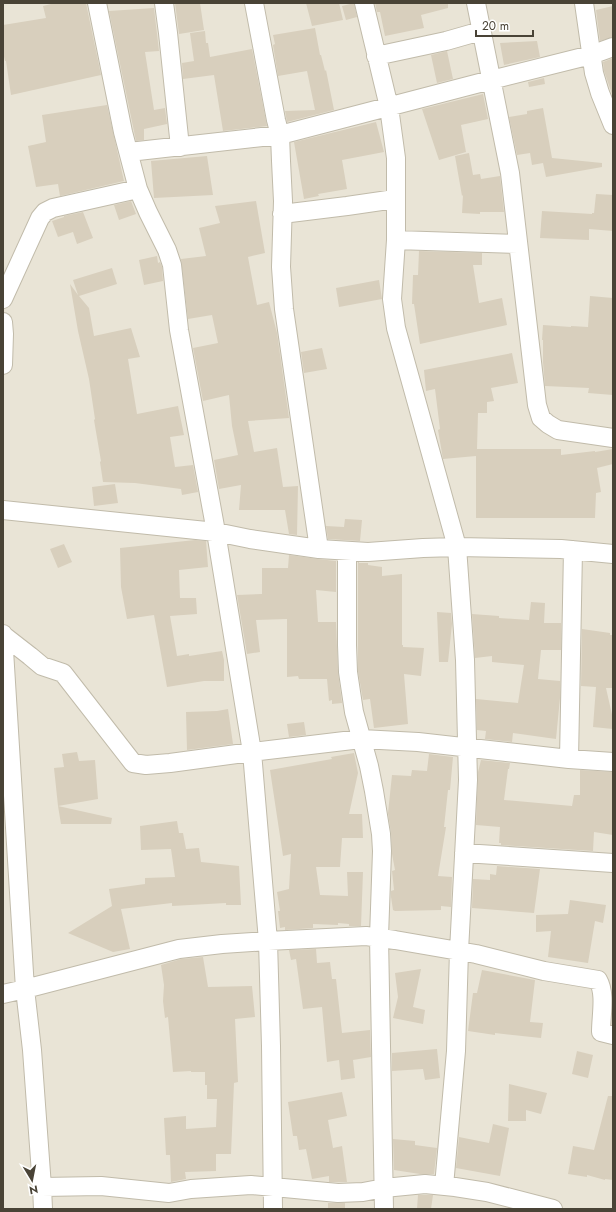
<svg xmlns="http://www.w3.org/2000/svg" width="616" height="1212" font-family="Jost,sans-serif">
<style>
.residential{fill:#e9e4d6}
.building{fill:#d8cfbd}
.lines{fill:none;stroke-linecap:round;stroke-linejoin:round}
.street-casing{stroke:#c1bbaa;stroke-width:20}
.street{stroke:#fff;stroke-width:18}
</style>
<rect width="100%" height="100%" fill="#f5f2e8"/>
<path class="residential" d="M3,3H613V1209H3Z"/>
<path class="building" d="M55,3H86L101,75L11,95L6,61H5L3,52V25L46,18L43,6Z
M175,3H200L204,30L179,34Z
M306,3H339L343,20L312,26Z
M354,3L357,17L346,20L342,6Z
M375,3H448V8L421,15L424,28L385,36L380,12H377Z
M613,6V37L600,41L596,10Z
M154,8L159,51L145,52L154,110L165,108L167,124L144,129V140L136,141L109,11Z
M315,28L320,55H321L325,71L326,70L334,110L287,122L285,111L315,110L307,71L278,76L273,45L275,44L273,35Z
M205,31L206,43H208L210,57L252,49L267,126L223,131L214,75L183,79L182,63L194,61L190,33Z
M537,41L540,57L504,65L500,43Z
M447,51L453,79L437,83L431,55Z
M613,58V97L604,71L603,62Z
M544,78L545,84L529,87L528,82Z
M483,94L488,119L461,125L466,152L439,160L422,109Z
M107,105L124,181L60,196L58,184L36,187L28,146L46,142L42,115Z
M543,108L552,158L602,163V167L546,177L543,163L532,165L530,153L517,155L509,117L527,114V111Z
M376,122L384,152L342,160L347,189L318,194L319,196L304,199L294,142Z
M469,153L473,175L480,174L481,179L500,176L504,212H480V214L462,213L463,195L462,196L455,156Z
M207,156L213,195L154,198L151,161Z
M596,194L613,195V231L589,229V240L540,238L542,211L592,214V213H594Z
M131,201L136,214L119,220L114,205Z
M256,201L265,253L248,257L257,305L269,302L277,333L289,418L248,421L254,452L277,448L283,487L298,486L297,535L289,534L285,510H239L241,485L219,489L214,460L238,455L232,426L229,395L203,401L193,348L218,343L212,315L188,319L181,259L206,256L199,228L220,223L215,206Z
M83,212L93,238L77,244L73,232L58,237L52,221L64,217V216Z
M419,251L482,253V265H473L479,303L502,298L507,325L420,344L414,304H412L413,275H418Z
M157,256L158,263L160,262L162,267L163,281L144,285L139,260Z
M112,268L117,284L79,296L89,308L94,336L131,328L140,357L128,359L137,414L178,406L184,435L170,437L175,467L193,465L198,492L182,495L181,489L135,483L103,482L100,462L101,461L94,420L95,419L89,379L78,331L70,284L78,295L73,280Z
M379,280L382,299L339,307L336,288Z
M590,296L613,298V395L588,393L589,388L545,386L543,362V340H542L543,325L571,327V326L588,327Z
M322,348L327,369L304,373L301,352Z
M512,353L518,383L491,388L494,401L487,402V413H478L477,449H561V455L595,451V452L613,449V464L597,468L601,492L596,493L595,518H476V456L443,459L438,430L440,429L435,389L426,391L424,370Z
M115,484L118,503L94,506L92,487Z
M345,519L362,520L360,541L328,539L326,526L344,527Z
M195,540L206,541L208,567L179,570L180,598H196L197,614L170,616L177,656L189,654V656L222,651L224,660V681H204L167,687L154,615L127,619L121,587L120,548Z
M64,544L72,562L58,568L50,549Z
M289,555L318,559L336,561V592L316,590L318,622H336L338,672L342,703L332,704V700L329,701L327,679H299L298,676L287,677V619L256,620L260,652L247,654L237,595L262,594V568H288Z
M358,562H359V563H368V565L382,567V576L402,574V645H403V647L424,648L421,676L404,674L408,724L374,728L370,699L363,700L358,671Z
M531,602L545,603L544,623H561V650H541L538,679L560,681V698L556,739L513,733L512,742L485,739L486,731L477,730L476,699L518,703L524,665L492,662V656L475,658L472,614L499,616V618L529,620Z
M437,612L451,613L452,624L448,662H439Z
M582,629L610,633V635H613V688H606L613,719V729L593,727L596,687L581,686Z
M228,709L233,744L187,750L186,712L217,711Z
M304,722L306,735L289,737L287,724Z
M77,752L79,761L95,760L98,799L58,806L54,768L64,767L62,754Z
M354,753L358,773L349,814H362L363,838H342L340,867H316L320,895L348,896L347,872H363L361,926H349V924L338,923V925L313,924V928L285,930V927L280,928L278,911H280L277,892L289,889L291,854L283,856L270,770L332,759L331,757Z
M429,754L453,757L450,790H448L444,827H446L438,876L452,877L451,907L441,906V910L395,911L393,910L391,897V891L394,890L392,871L395,870L392,854L391,833L388,813L392,775L411,776L412,770L427,771Z
M481,760L510,763L509,769H508L504,800L572,806L574,795H580V770L613,772V835L594,832L593,851L501,845V843H499L500,827L476,825L478,772Z
M58,806L112,818L111,824H61Z
M177,821L179,833H183L186,849L199,848L201,862L239,866L241,905H226V903L172,906V903L121,909L130,949L113,952L68,933L112,906L109,889L145,884V878L175,877L171,849L141,850L140,826Z
M497,866L540,869L534,913L472,908L473,879L490,880V874L496,875Z
M570,900L606,905L603,923L595,921L588,963L548,957L551,931L536,932V915L568,914Z
M316,949L317,963L330,962L332,979H336L342,1033L370,1030L371,1057L353,1060L355,1078L341,1080L339,1060L327,1062L322,1007L303,1009L296,959L291,960L289,950Z
M203,957L208,987L252,986L255,1017L235,1019L238,1082L234,1083L231,1154H216V1171L185,1172L186,1179L171,1182L170,1155H166L164,1118L186,1116V1129L216,1127L217,1099H207V1085H205V1072H191V1071L173,1072L168,1017L165,1018L163,1001L164,985L161,965L181,959Z
M421,969L413,1007L425,1010L423,1024L393,1018L398,997L395,973Z
M482,970L535,980L530,1022L543,1023L541,1038L495,1033V1035L468,1031L473,993H477Z
M437,1049L440,1078L425,1080L423,1069L392,1071V1053Z
M577,1051L593,1055L588,1078L572,1074Z
M509,1084L547,1093L541,1114L526,1110V1121H508Z
M342,1092L347,1116L328,1120L333,1148L342,1146L347,1182H329V1176L312,1179L306,1149L299,1150L297,1136H293L288,1102Z
M608,1096H613V1180L605,1179V1180L587,1175V1177L568,1174L573,1146L594,1150Z
M493,1124L509,1128L500,1176L456,1168L459,1137L489,1143Z
M393,1139L415,1141V1145L437,1148L434,1174H420L394,1170Z
M418,1195H433L431,1209H417Z
M328,1203H345V1209H328Z"/>
<g class="lines">
<g class="street-casing">
<path id="street" d="M97,3L123,132L138,189L148,212L167,250L172,265L179,330L216,532L252,752L268,941L271,1046L273,1209
M164,3L168,33L180,147
M254,3L276,120L280,135L281,161L283,201L281,267L284,309L319,549
M364,3L389,107L396,158V240L392,299L396,328L457,547L465,660L468,780L459,951L456,1051L444,1186
M476,3L510,173L537,405L541,418L548,424L558,430L613,438
M584,3L594,73L600,93L613,125
M376,56L446,41L481,31
M129,152L280,135L491,80L591,55L613,47
M282,214L347,206L395,199
M396,240L518,244
M3,299L40,218L45,212L53,208L138,189
M3,322L4,334L3,365
M3,510L216,532L250,539L319,549L368,552L423,548L457,547L561,549L613,554
M347,551V645L348,672L354,712L369,766L374,791L381,834L382,851L379,937L384,1209
M3,634L25,989L32,1050L42,1187L43,1209
M3,635L30,656L42,666L63,673L133,763L146,765L170,763L252,752L361,739L418,742L569,759L613,762
M569,759L573,550
M464,853L613,863
M3,994L25,989L179,949L222,944L268,941L366,936L395,940L476,954L544,971L598,980C606,994 601,1015 601,1032L613,1035
M42,1187L101,1186L169,1193L191,1189L251,1185L338,1193L363,1192L384,1188L425,1184L455,1187L487,1192L553,1209"/>
</g>
<use href="#street" class="street"/>
</g>
<rect width="616" height="1212" fill="none" stroke="#494336" stroke-width="8"/>
<g transform="translate(32 1180) rotate(170)" stroke="#ffffff" stroke-width="3" paint-order="stroke">
<path d="M0-3L7 15L0 10L-7 15Z" fill="#494336"/>
<text y="-6" font-size="11" font-weight="bold" text-anchor="middle" fill="#494336">N</text>
</g>
<path d="M476 30v6h57v-6" fill="none" stroke="#494336" stroke-width="2"/>
<text x="482" y="30" font-size="12" fill="#494336" stroke="#ffffff" stroke-width="3" paint-order="stroke">20 m</text>
</svg>
